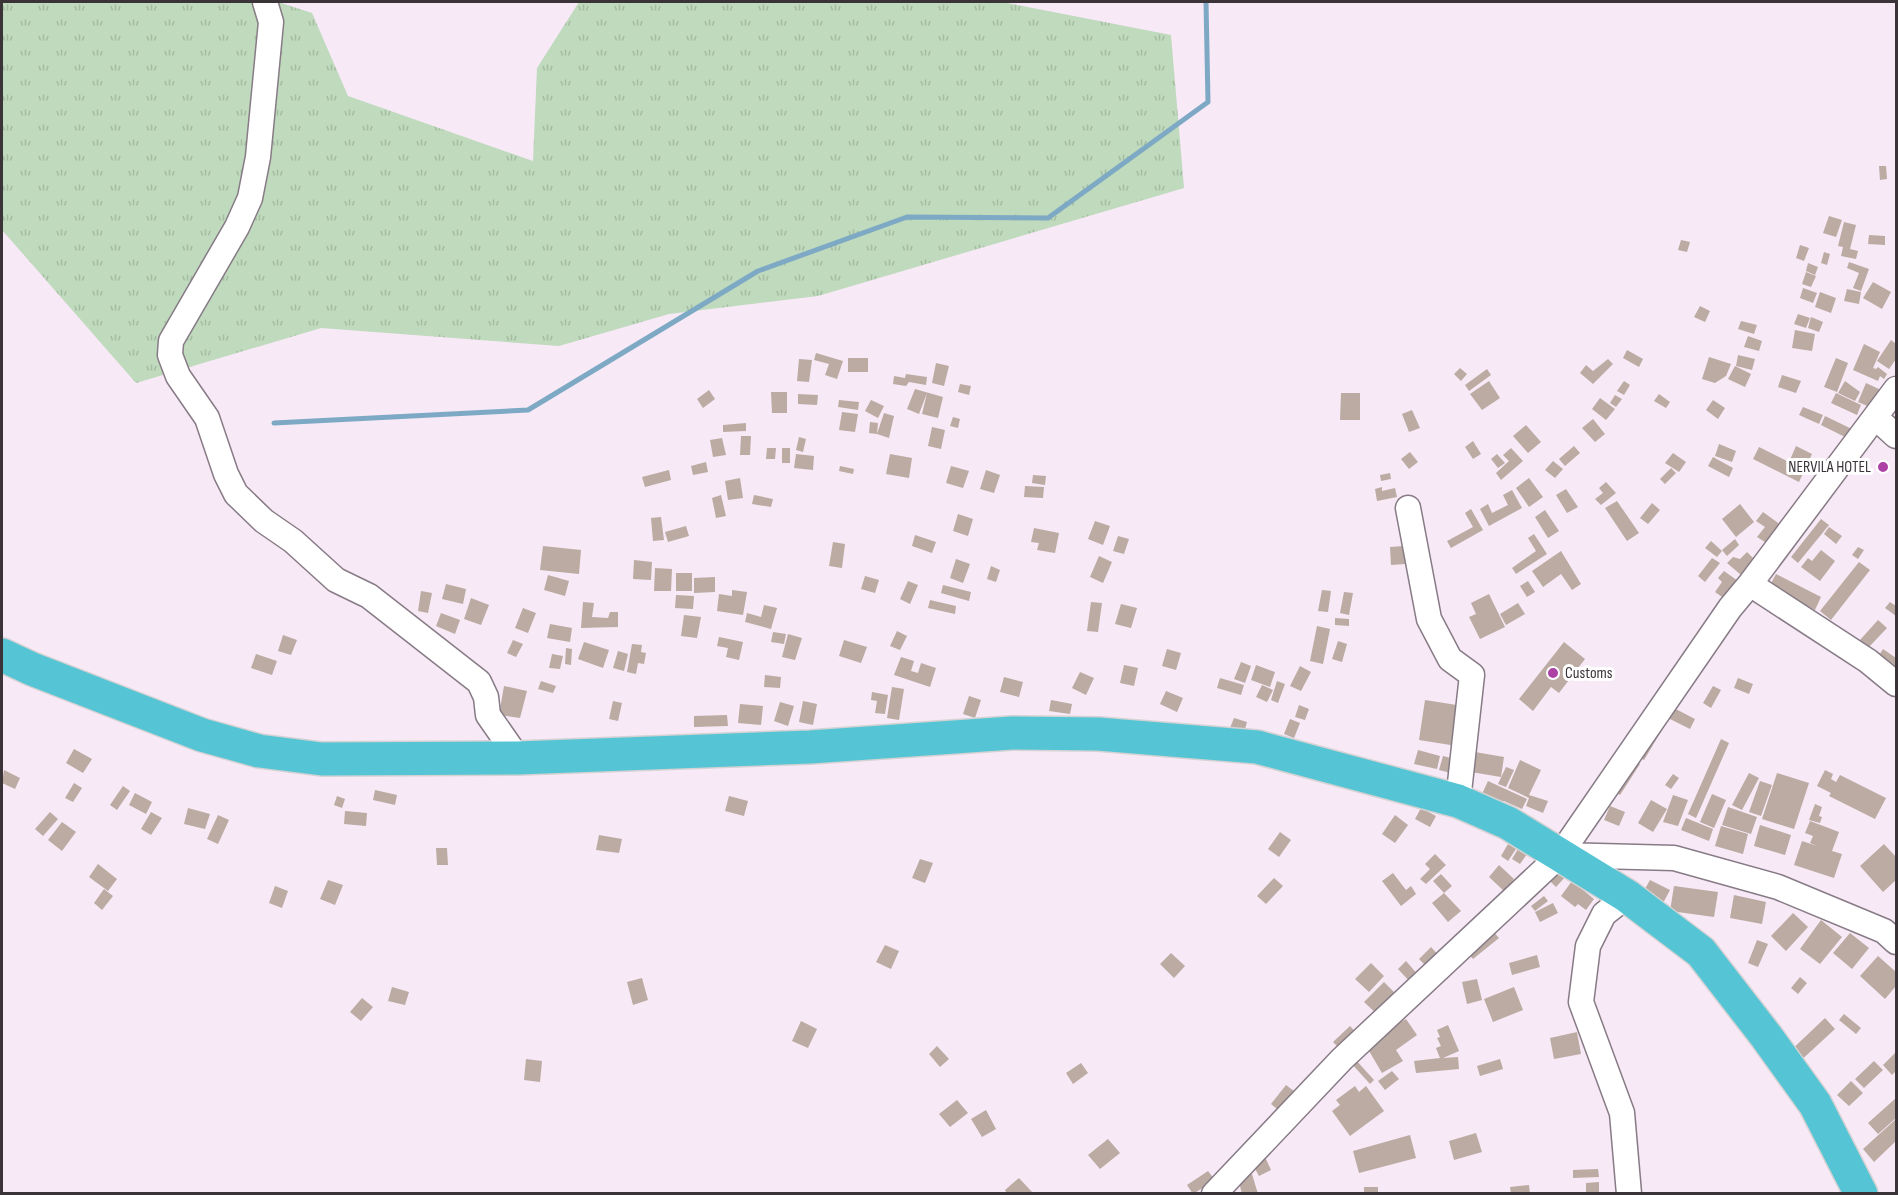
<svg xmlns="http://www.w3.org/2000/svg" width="1898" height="1195" font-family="'Sofia Sans Condensed',sans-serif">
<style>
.grass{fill:url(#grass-tufts)}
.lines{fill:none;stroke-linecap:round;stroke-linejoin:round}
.stream{stroke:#7ea9c4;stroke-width:5}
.building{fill:#bbaba2}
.minor-casing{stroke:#877b86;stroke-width:27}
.highway-casing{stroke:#d4d2d3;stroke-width:36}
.minor{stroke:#fff;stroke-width:24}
.highway{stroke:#55c5d5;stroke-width:33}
.poi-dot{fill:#ab42a4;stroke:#fff;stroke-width:2}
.labels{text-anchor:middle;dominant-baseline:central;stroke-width:6;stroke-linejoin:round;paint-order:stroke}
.poi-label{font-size:16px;fill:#3a3439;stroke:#fff;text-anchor:end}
</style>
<defs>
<pattern id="grass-tufts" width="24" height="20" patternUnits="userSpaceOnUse" patternTransform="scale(1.5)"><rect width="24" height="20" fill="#bfdabd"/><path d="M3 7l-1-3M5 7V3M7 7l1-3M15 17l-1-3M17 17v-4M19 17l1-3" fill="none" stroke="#a5bca3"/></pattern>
</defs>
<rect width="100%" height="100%" fill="#f7e9f6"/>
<path class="grass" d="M2,2H278L312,13L348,96L533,161L537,68L579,2H1002L1171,35L1184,188L818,296L669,314L559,346L321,328L136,383L2,230Z"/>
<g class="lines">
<path class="stream" d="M274,423L528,410L758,271L907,217L1048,218L1208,102L1206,2"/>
</g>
<path class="building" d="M1879,166H1886L1887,179L1880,180Z
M1829,216L1842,220L1836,237L1823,233Z
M1844,222L1856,225L1850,249L1858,251L1856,259L1841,256L1843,247L1838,246Z
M1869,235L1885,236V245L1868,244Z
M1681,240L1690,242L1687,252L1678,250Z
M1800,245L1809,248L1804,261L1796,258Z
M1824,252L1830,254L1827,265L1821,263Z
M1849,262L1869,269L1861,291L1853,288L1859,273L1847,268Z
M1808,263L1818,267L1815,275L1806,271Z
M1806,272L1816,276L1811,287L1802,284Z
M1873,282L1891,292L1882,309L1863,298Z
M1803,288L1817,293L1813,303L1800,298Z
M1847,289L1861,292L1859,304L1844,301Z
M1820,292L1836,298L1831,313L1815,307Z
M1700,306L1710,311L1705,322L1694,317Z
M1798,314L1810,318L1806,328L1794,324Z
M1811,317L1823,322L1819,332L1808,328Z
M1741,321L1757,325L1754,334L1738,329Z
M1795,330L1815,334L1812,351L1792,348Z
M1748,336L1762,341L1759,351L1744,347Z
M1891,340L1896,344V359L1889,369L1877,361Z
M1864,344L1880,352L1873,368L1876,369L1878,367L1887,374L1884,379L1880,376L1878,381L1853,370Z
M1627,350L1643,359L1639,367L1623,358Z
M816,353L843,361L837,379L825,375L829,364L814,360Z
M1738,355L1755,359L1752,370L1736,366Z
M1709,357L1731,364L1726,376L1715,383L1702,379Z
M848,358H868V372H848Z
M1836,358L1848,363L1837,392L1824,387Z
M799,359L812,360L809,382L797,381Z
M1608,359L1613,364L1593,384L1580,373L1586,365L1593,371Z
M936,363L949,366L944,386L932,383Z
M1735,366L1751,374L1745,387L1728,379Z
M1460,368L1467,374L1461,381L1454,374Z
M1487,369L1491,375L1469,391L1465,385Z
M906,374L927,377L926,385L909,382L906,386L893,384L894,376L905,378Z
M1782,375L1801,381L1796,393L1778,387Z
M1489,381L1500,398L1482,410L1470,394Z
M1624,381L1630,385L1624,395L1617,391Z
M1845,381L1860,392L1855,401L1838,393Z
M1866,383L1881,390L1872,408L1858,402Z
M960,384L971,386L969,395L958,392Z
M915,389L943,397L938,418L922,414L927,393L919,414L907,409Z
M709,390L715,399L703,408L697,399Z
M771,392H787V413H772Z
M1341,393H1360V420H1340Z
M1836,393L1861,405L1857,415L1831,403Z
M798,394L818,395L817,405L798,404Z
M1659,394L1670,402L1666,408L1654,401Z
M1615,395L1622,399L1616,407L1610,403Z
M1600,398L1615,409L1606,420L1592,409Z
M839,400L859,402L858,410L838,407Z
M871,400L884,406L878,418L865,411Z
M1713,400L1725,408L1718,419L1706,410Z
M1803,407L1823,415L1819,424L1799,415Z
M1412,410L1420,428L1409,432L1402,414Z
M842,412L858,414L855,432L839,430Z
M884,413L894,416L889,438L877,434Z
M1825,416L1854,430L1849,439L1821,425Z
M953,417L960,419L958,428L950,426Z
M1593,419L1605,434L1595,442L1582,428Z
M870,422L878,423L877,434L869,433Z
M746,423V431L723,432V425Z
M1526,425L1541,442L1528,453L1513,436Z
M932,427L945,430L941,449L928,446Z
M741,436H751L750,455H740Z
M799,437L806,439L803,452L796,450Z
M722,438L726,455L713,457L710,440Z
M1473,441L1481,454L1473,459L1465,447Z
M1719,444L1736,451L1732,462L1715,456Z
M1574,446L1580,453L1565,466L1559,459Z
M1796,446L1812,454L1799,482L1753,459L1759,447L1789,462Z
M767,448H776L775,459H766Z
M782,448H790V463H782Z
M1511,448L1523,461L1501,480L1496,473L1509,461L1503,455Z
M1410,452L1418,462L1409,469L1401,459Z
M1673,453L1686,462L1679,472L1665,463Z
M796,454L814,456L813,470L794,468Z
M890,454L912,458L909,478L886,474Z
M1497,454L1505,463L1498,468L1491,459Z
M1713,457L1733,468L1729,477L1708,466Z
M1553,461L1563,469L1555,478L1545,470Z
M706,462L708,472L693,475L691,466Z
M840,466L854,469L853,474L839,471Z
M951,466L969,471L963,488L946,483Z
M1671,468L1676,473L1665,484L1660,479Z
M669,470L671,480L645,487L642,477Z
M986,470L1000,475L994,493L980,489Z
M1390,473L1391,479L1381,481L1380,475Z
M1033,475L1046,476L1045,485L1032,483Z
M740,478L743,498L728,500L725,481Z
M1529,478L1543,497L1529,507L1516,488Z
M1606,482L1616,493L1601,505L1595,499L1603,493L1599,488Z
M1025,486L1044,487L1043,498L1024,497Z
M1382,487V491L1395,488L1397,497L1377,501L1375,489Z
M1566,489L1578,507L1567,513L1556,495Z
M1512,490L1522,508L1489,526L1480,509L1488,504L1492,513L1508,505L1503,495Z
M721,495L726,516L716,518L712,498Z
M754,495L773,499L771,507L752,504Z
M1617,501L1639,533L1627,541L1605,508Z
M1652,503L1660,510L1648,524L1640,518Z
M1740,504L1754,522L1736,537L1722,519Z
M1471,509L1483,530L1451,548L1447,541L1473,527L1465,513Z
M1545,510L1559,531L1548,538L1535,517Z
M1763,512L1781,525L1768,544L1757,537L1765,527L1756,521Z
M958,514L973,519L968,536L953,531Z
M661,517L664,540L653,541L651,518Z
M1821,519L1829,525L1798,563L1791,557Z
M1095,521L1110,526L1103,545L1088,539Z
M686,526L689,536L668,542L665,532Z
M1829,527L1842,536L1836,544L1824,534Z
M1034,528L1059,533L1055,553L1037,550L1039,543L1031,542Z
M1534,534L1547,554L1516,574L1512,568L1536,551L1528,538Z
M915,535L936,542L932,553L912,546Z
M1118,536L1129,539L1124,554L1113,551Z
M1735,539L1739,545L1727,556L1722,550Z
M1711,541L1722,551L1717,557L1705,548Z
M833,542L845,544L842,568L829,566Z
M543,546L581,550L579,574L540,570Z
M1404,546L1405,564L1391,565L1390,547Z
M1858,547L1864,550L1858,559L1852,555Z
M1821,550L1835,561L1820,581L1801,567L1808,558L1812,561Z
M1561,551L1581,584L1572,590L1561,574L1543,587L1532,571Z
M1747,552L1755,560L1741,575L1727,563L1733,557L1740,559Z
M1099,556L1112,562L1103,583L1090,577Z
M1712,558L1720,563L1705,582L1698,576Z
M956,559L970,564L963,583L950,578Z
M634,560L652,562L651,580L633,579Z
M1859,562L1870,570L1831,620L1820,611Z
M991,566L1000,570L996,582L987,579Z
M655,568L672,569L671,591H654Z
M1724,571L1738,581L1725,599L1715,592L1722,582L1718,578Z
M676,573H692V591H676Z
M1776,574L1821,597L1815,610L1769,587Z
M548,575L569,581L565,596L544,590Z
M865,576L879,580L875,593L861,589Z
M715,577V592L694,593V578Z
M908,581L918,585L910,604L900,599Z
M1528,581L1535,592L1527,597L1520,586Z
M446,584L466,589L463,604L442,599Z
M943,585L971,592L969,601L941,593Z
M732,590L747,592L743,615L717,611L719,594L732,596Z
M1322,590L1331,591L1328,612L1318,611Z
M421,591L432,593L428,613L418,611Z
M1344,592L1353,593L1349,615L1340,613Z
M1489,594L1505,627L1480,639L1469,617L1476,614L1471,603Z
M676,595L694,596L693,609L675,608Z
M471,598L489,605L481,625L464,619Z
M930,600L956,606L955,614L928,608Z
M583,602L594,603L592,617L608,618L610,612H618V627L581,628Z
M1091,602L1102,603L1098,632L1087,631Z
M1890,602L1896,606V616L1885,608Z
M1518,603L1525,614L1506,625L1500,614Z
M1121,604L1137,608L1131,628L1115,624Z
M764,605L777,608L771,629L745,622L747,613L761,617Z
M523,608L536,613L528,633L515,628Z
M441,613L460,620L455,634L436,626Z
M684,615L701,617L697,638L681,636Z
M1335,618L1349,619V626L1335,625Z
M1878,620L1887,628L1868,648L1860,640Z
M550,624L572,628L570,642L547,638Z
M1317,626L1330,629L1323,664L1310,661Z
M897,631L907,636L900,650L890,646Z
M773,632L786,634L784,644L771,642Z
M788,634L802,638L795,660L782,657Z
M283,635L297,640L291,655L278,651Z
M719,637L743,642L739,660L726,657L728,648L717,646Z
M513,640L523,644L516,657L507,653Z
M844,640L867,647L861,663L839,656Z
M1338,641L1347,644L1342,662L1332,659Z
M584,642L609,650L603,668L578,659Z
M1564,642L1585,659L1559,693L1551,687L1533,711L1519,699Z
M632,644L642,645L641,652L646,653L644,664L638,663L636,674L627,672Z
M566,648L572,649L571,665L565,664Z
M1167,649L1181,653L1176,670L1162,666Z
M1883,649L1896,658V670L1878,657Z
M618,651L628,654L624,671L613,668Z
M256,654L277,661L272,675L251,668Z
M552,654L563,656L560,669L549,668Z
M901,657L914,661L911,671L918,673L921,663L936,668L930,687L894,675Z
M1241,662L1251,666L1245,683L1234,679Z
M1124,665L1138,668L1134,686L1120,683Z
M1256,665L1275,672L1270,687L1251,680Z
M1300,666L1311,672L1301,691L1290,686Z
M1080,672L1094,678L1086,695L1072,688Z
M765,675L781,677L780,688L764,687Z
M1004,677L1023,682L1019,697L1000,692Z
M1220,678L1244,685L1241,695L1217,688Z
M1738,678L1753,684L1749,694L1734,688Z
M541,681L556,686L553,693L538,689Z
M1277,681L1285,684L1278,703L1271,700Z
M1262,685L1273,690L1267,702L1256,697Z
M504,686L527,691L520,718L499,715Z
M1713,686L1721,690L1711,708L1703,703Z
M892,687L904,689L899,720L887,718Z
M1166,691L1183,698L1177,712L1160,704Z
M872,692L888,695L885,714L875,713L877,701L871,700Z
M969,696L981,700L975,718L963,714Z
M1051,700L1072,704L1070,714L1049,711Z
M1425,700L1463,706L1457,746L1419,740Z
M613,701L622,703L618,721L609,719Z
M803,701L817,704L813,725L799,722Z
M780,702L794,706L788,726L774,721Z
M740,704L763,706L761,725L738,723Z
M1299,705L1309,709L1305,720L1295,717Z
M1668,705L1695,719L1690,729L1662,715Z
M727,715L728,726L694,727V716Z
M1234,718L1247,722L1244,733L1230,728Z
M1290,719L1300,723L1294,738L1284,734Z
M1656,720L1665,725L1644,760L1635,755Z
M1721,739L1729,743L1696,818L1688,814Z
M74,749L92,759L83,773L66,763Z
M1418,750L1440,756L1437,769L1414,764Z
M1475,752L1504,757L1501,777L1471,772Z
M1628,755L1640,764L1620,795L1607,787Z
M1443,756L1455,759L1451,773L1439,770Z
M1520,760L1541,770L1529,795L1548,801L1543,813L1526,806L1529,798L1508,788Z
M1506,767L1514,770L1506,787L1498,784Z
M4,770L20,778L15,789L2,783Z
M1825,770L1833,774L1831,779L1836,782L1840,775L1886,798L1875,819L1829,796L1831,793L1817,786Z
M1749,773L1759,778L1742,810L1732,805Z
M1777,773L1809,783L1794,829L1762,819Z
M1673,774L1679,778L1671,789L1665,785Z
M1488,781L1527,799L1522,809L1504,801L1500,803L1482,794Z
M1760,781L1772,785L1761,816L1749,812Z
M74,783L82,788L73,802L65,798Z
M123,786L130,791L117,810L110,805Z
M375,790L397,795L395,805L373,800Z
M135,793L152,802L146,814L129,805Z
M1712,794L1726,800L1714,828L1700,822Z
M1673,795L1688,800L1678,826L1663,822Z
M337,796L345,799L342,808L334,805Z
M729,796L748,801L744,816L725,811Z
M1651,800L1667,809L1653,832L1638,823Z
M1815,804L1822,807L1819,816L1822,817L1820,823L1809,820Z
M1610,806L1625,812L1619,826L1604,820Z
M1728,807L1757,817L1751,834L1722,825Z
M188,808L210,814L205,829L184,824Z
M1421,808L1436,816L1430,827L1415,819Z
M345,811L367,813L366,826L344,824Z
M50,812L58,819L43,836L35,829Z
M151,812L162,818L151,835L141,829Z
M218,815L229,820L218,844L207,839Z
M1395,815L1408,825L1395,843L1382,834Z
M1686,818L1713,829L1709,841L1681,830Z
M1810,821L1839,832L1832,851L1842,854L1834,878L1794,865L1802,841L1817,846L1810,843L1813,836L1805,833Z
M62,822L76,832L62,851L48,840Z
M1760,825L1791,835L1785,855L1754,846Z
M1721,826L1748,834L1743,854L1715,846Z
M1280,832L1291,840L1279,857L1268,849Z
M599,835L622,839L619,853L596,850Z
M1508,844L1516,849L1508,861L1501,856Z
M1884,844L1896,857V880L1883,892L1860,866Z
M436,848H447L448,865H437Z
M1518,849L1527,854L1520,864L1512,859Z
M1435,854L1446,865L1426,884L1420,879L1430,869L1425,864Z
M920,859L933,863L925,883L912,878Z
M98,864L117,879L108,891L89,877Z
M1499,865L1514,879L1504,891L1489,877Z
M1557,865L1568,874L1556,887L1546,877Z
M1393,873L1406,890L1411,886L1416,894L1401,906L1382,881Z
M1441,874L1452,886L1444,893L1433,881Z
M1274,878L1283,886L1266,904L1257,896Z
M328,880L343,885L335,905L320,899Z
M1650,880L1670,890L1661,907L1641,896Z
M1572,881L1594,899L1586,910L1578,904L1575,907L1561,896Z
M275,886L288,891L282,908L269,903Z
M1674,886L1718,892L1714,917L1670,911Z
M104,889L113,896L102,910L94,903Z
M1444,893L1461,911L1448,922L1432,903Z
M1734,895L1766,902L1762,924L1730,918Z
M1544,896L1548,901L1535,911L1531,906Z
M1553,903L1558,913L1540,922L1535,912Z
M1793,913L1808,927L1786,951L1771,936Z
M1821,920L1842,937L1820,964L1800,949Z
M1490,928L1499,938L1473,959L1465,949Z
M1850,933L1869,948L1852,969L1833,953Z
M1757,940L1768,944L1758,967L1748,963Z
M885,945L899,951L891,969L876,962Z
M1431,947L1441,958L1429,969L1419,959Z
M1171,953L1185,966L1174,978L1160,964Z
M1537,955L1540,967L1512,975L1509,963Z
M1878,956L1896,972V986L1885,999L1860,976Z
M1406,961L1420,977L1412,984L1398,969Z
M1371,963L1384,976L1369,992L1355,979Z
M1800,977L1807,983L1798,994L1791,988Z
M642,978L648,1000L633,1005L627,982Z
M1477,979L1482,1000L1467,1004L1462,982Z
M1384,982L1399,997L1380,1017L1364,1002Z
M392,987L409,992L405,1005L388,1001Z
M1514,987L1523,1010L1493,1022L1484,999Z
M362,998L373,1007L361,1021L350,1012Z
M1844,1014L1861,1028L1856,1034L1839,1020Z
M1825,1018L1835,1029L1797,1064L1787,1054Z
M1406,1019L1417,1035L1396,1050L1403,1061L1382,1073L1365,1044Z
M801,1021L817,1029L808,1048L792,1041Z
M1448,1025L1459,1051L1443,1058L1458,1057L1459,1069L1416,1073L1414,1061L1440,1058L1436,1048L1441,1046L1437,1038L1440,1037L1437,1030Z
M1350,1026L1359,1036L1342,1051L1333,1042Z
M1577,1032L1581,1054L1554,1059L1550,1038Z
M937,1046L949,1059L940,1067L929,1054Z
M1896,1052V1071L1892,1075L1883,1065Z
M526,1059L542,1061L540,1082L524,1080Z
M1355,1059L1374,1080L1370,1084L1351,1063Z
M1500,1059L1503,1069L1480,1076L1477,1066Z
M1874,1061L1883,1070L1864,1088L1855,1079Z
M1081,1063L1088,1073L1073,1084L1066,1073Z
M1392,1071L1399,1079L1385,1090L1378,1081Z
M1851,1081L1863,1093L1849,1106L1837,1095Z
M1286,1085L1298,1094L1282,1113L1271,1104Z
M1355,1086L1359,1092L1366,1086L1384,1111L1350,1136L1332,1111L1340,1105L1336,1100Z
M1896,1098V1118L1878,1134L1868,1123Z
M957,1100L968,1113L950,1127L939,1114Z
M986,1110L996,1129L982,1137L971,1119Z
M1896,1119V1141L1874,1162L1863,1149Z
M1476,1133L1482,1152L1454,1160L1449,1141Z
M1410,1135L1416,1158L1359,1173L1353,1151Z
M1108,1139L1120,1153L1100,1169L1088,1155Z
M1265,1157L1271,1170L1259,1176L1252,1163Z
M1598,1169L1599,1177L1573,1178V1170Z
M1208,1171L1215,1180L1193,1194L1187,1185Z
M1252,1174L1258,1194H1242L1238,1178Z
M1019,1178L1032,1192L1007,1194L1005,1190Z
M1599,1182V1194H1586V1183Z
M1529,1185L1530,1194H1511L1510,1187Z
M1364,1187H1378V1194H1364Z"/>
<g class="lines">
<g class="minor-casing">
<path id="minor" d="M265,2L271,22L258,157L250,198L237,227L171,341L170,355L178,376L207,418L226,474L236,494L264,521L293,541L336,580L369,596L479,682L486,697L488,715L518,758
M1875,417L1896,436
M1408,508L1429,619L1450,659L1472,675L1458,801
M1750,584L1868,661L1896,684
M1560,855L1674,858L1778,887L1884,931L1896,942
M1627,896L1604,914L1588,946L1581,1002L1622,1113L1629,1194
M1214,1194L1342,1059L1560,855L1730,608L1750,584L1896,389"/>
</g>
<g class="highway-casing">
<path id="highway" d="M2,655L32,669L202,735L259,751L322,759L518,758L810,747L1012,733L1098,734L1257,747L1458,801L1508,823L1627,896L1701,952L1766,1036L1815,1104L1861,1194"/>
</g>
<use href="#minor" class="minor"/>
<use href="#highway" class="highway"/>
</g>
<g class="poi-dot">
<circle cx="1883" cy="467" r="6"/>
<circle cx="1553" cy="673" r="6"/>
</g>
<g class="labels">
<g class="poi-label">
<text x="1871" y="467">NERVILA HOTEL</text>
<text x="1565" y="673" text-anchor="start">Customs</text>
</g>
</g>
<rect width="1898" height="1195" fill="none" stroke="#3a3439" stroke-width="6"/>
</svg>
